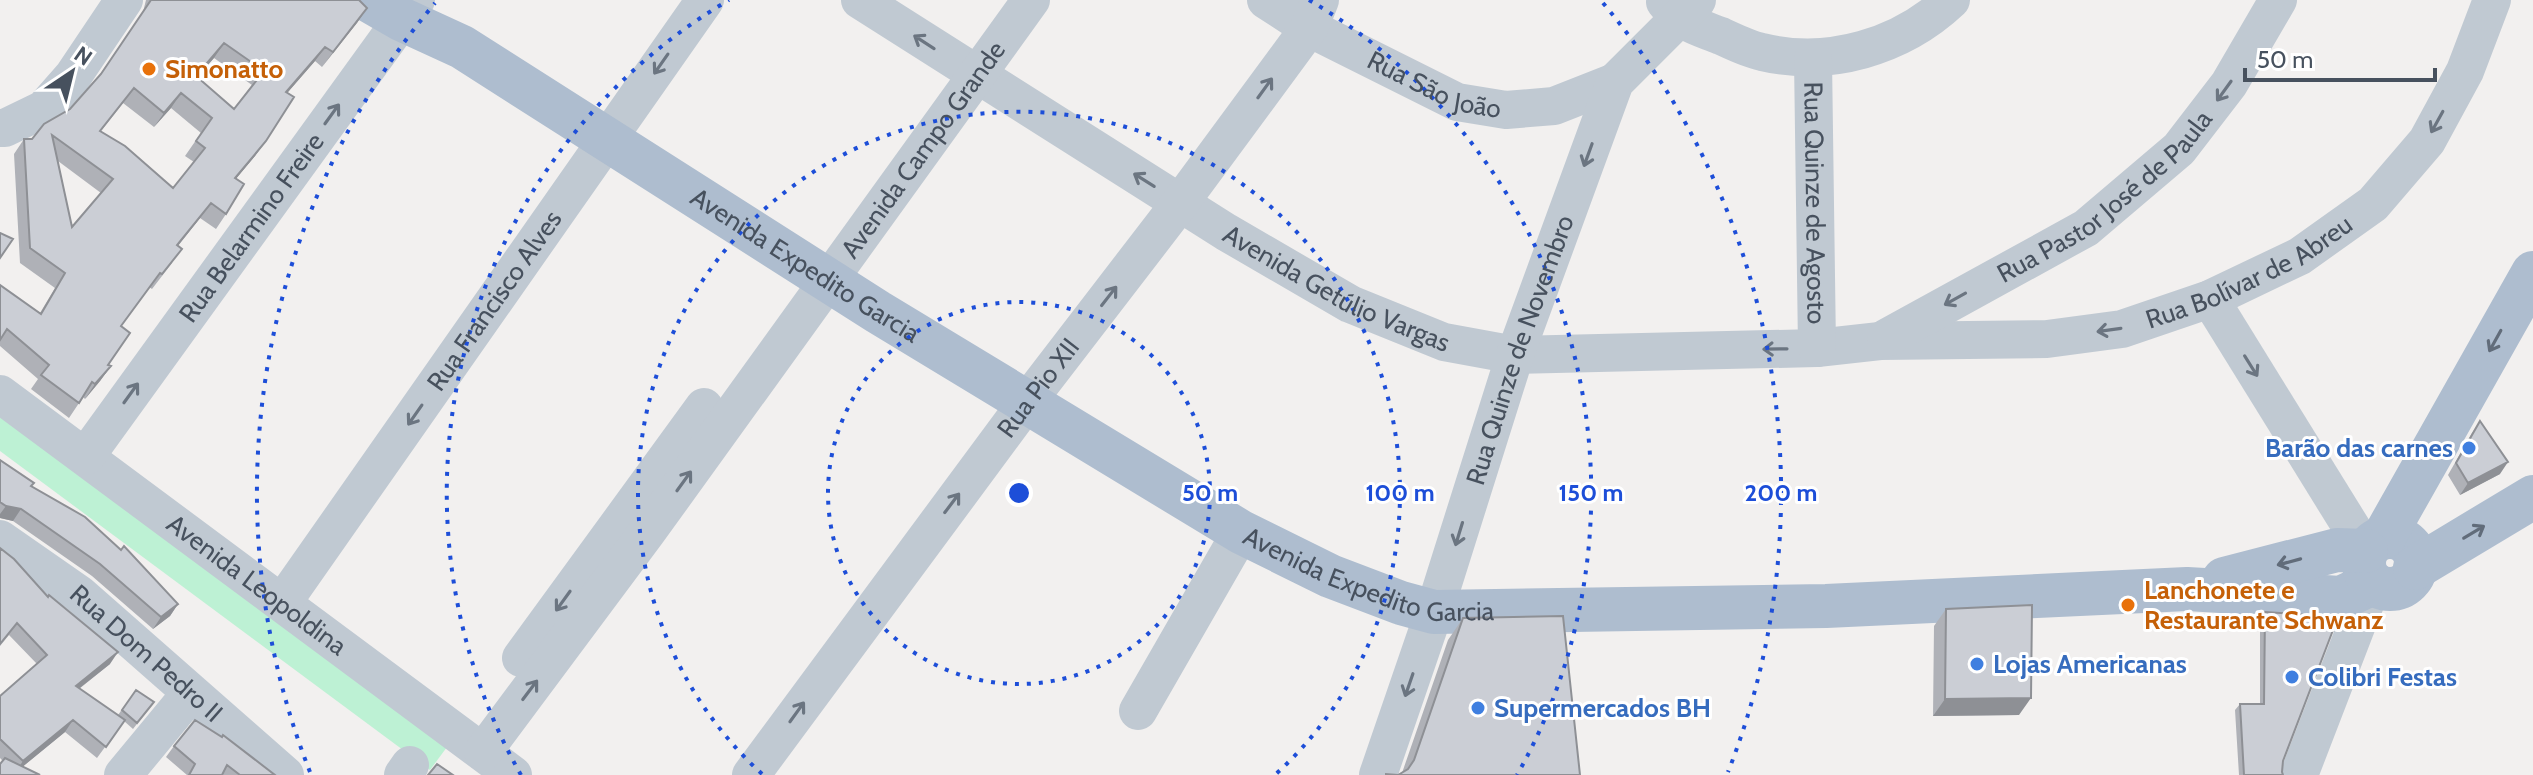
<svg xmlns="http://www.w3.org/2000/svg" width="2533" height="775" font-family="Cabin,sans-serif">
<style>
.green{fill:#bdf1d4}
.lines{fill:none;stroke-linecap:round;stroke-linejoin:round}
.minor{stroke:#c0c9d2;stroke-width:38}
.major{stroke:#aebdcf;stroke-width:44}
.wall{fill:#afb1b7;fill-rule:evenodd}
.shaded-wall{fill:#8e9095}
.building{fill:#cbced5;stroke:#8e9095;stroke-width:2;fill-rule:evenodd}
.oneway{stroke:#6b7581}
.oneway2{stroke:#616c7a}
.ring{fill:none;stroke:#1d4ed8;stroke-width:4;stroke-dasharray:4 8}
.food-dot{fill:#e8710a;stroke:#fff;stroke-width:3}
.shop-dot{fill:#3f7fe0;stroke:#fff;stroke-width:3}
.labels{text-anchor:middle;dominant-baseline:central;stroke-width:6;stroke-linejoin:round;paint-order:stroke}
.food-label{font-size:26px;font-weight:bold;fill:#c56008;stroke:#fff;text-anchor:start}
.street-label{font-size:26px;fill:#47515e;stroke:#fff}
.shop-label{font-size:26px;font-weight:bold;fill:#366cbe;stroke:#fff;text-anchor:start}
.centre{fill:#1d4ed8;stroke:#fff;stroke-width:4}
.ring-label{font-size:24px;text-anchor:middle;font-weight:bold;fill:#1d4ed8;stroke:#fff;stroke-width:6;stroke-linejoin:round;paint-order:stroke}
</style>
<rect width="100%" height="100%" fill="#f2f0ef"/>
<path class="green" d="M0,414L450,743L430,770L0,451Z"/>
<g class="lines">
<g class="minor">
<path id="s1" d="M860,0L1226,232L1350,304L1444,342L1515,355L1817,348L1880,341L2047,339L2122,329L2210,299L2300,256L2373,204L2427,141L2465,71L2492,0"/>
<path id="s2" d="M1266,0L1309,28L1457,102L1506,110L1554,106L1615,82"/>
<path d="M1665,2C1682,24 1696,26 1721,36C1734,42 1748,49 1762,52C1829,68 1901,47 1951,0"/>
<path id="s3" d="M1813,59L1817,348"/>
<path d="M0,128H5L44,109L73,76L124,0"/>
<path d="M2210,299L2366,551"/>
<path id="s4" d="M1886,338L2086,228L2179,149L2229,84L2278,0"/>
<path id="s5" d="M0,394L513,775"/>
<path id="s6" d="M86,456L416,0"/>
<path id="s7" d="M0,539L79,594L285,775"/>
<path id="s8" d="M283,602L705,0"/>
<path d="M521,658L704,407"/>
<path d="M1138,711L1241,532"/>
<path id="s9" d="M483,752L647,532L1031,0"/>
<path d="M123,775L190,694"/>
<path d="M403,775L410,765"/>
<path id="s10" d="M751,775L1027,402L1180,203L1309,28L1320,0"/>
<path id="s11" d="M1378,775L1434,612L1515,355L1615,82L1697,0"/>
<path d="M2299,775L2373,583"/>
</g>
<g class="major">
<path id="s12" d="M368,0L401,19L462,47L878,312L1241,532L1330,576L1401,603L1434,612L1826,606L2187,589L2341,598L2373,583"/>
<circle cx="2390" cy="563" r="26"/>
<path d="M2384,537L2533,273"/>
<path d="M2415,568L2533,497"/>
<path d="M2224,579L2337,550L2366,551"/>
</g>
</g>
<path class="wall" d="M146,0H359L367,8L322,67L315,61L287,93L255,156L236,178L226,214L216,229L200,218L178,246L172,263L152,289L149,287L121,326L108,365L111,366L100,381L85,399L83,397L69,418L31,389L38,379L0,346V285L40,313L55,288L20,263L14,154L24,139H32L70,109L99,76L143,12ZM214,58L252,85L234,109L197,77ZM123,103L154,127L171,108L201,133L185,156L194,162L173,188L101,131ZM58,161L101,193L72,227Z
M2480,421L2500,474L2460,495L2448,475L2472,433Z
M0,460L178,604L170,616L153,629L92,576L13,521L0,518Z
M0,548L110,664L79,689L118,715L136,690L154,702L133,729L124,721L97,758L65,732L22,767L3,761L0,758V696L37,664L9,635L0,646Z
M1946,609L2019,715L1933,716L1934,626Z
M2265,612L2283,761L2282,772L2283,775H2239L2235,710L2240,704H2260V618Z
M1463,618L1580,775H1398L1402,773L1448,640Z
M174,746L275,775H187L166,757Z"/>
<path class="shaded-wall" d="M367,8L357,23L322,67L333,52Z
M224,43L214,58L185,91L196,76Z
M325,47L315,61L275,107L286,92Z
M181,93L171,108L154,127L164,113Z
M266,141L255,156L225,192L235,178Z
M211,203L200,218L166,260L177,245Z
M111,366L100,381L85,399L95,384Z
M2508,462L2500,474L2460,495L2468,483Z
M6,506L21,509L13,521L0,518V514Z
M178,604L170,616L153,629L161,617Z
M118,652L110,664L67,698L76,686Z
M2031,698L2019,715L1933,716L1945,699Z
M73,720L65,732L15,773L23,761Z"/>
<path class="building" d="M151,0H359L367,8L333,52L325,47L286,92L294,97L266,141L235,178L244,184L226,214L211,203L177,245L182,249L162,274L160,273L121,326L130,333L108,365L111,366L95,384L92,382L79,403L41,375L49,365L7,329L0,340V285L41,314L65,273L30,248L24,139H32L44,124L70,109L101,74ZM224,43L264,71L234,109L196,76ZM134,88L164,113L181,93L212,118L196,141L205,148L173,188L125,146L100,131ZM52,135L113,179L72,227Z
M0,233L13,239L0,258Z
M2480,421L2508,462L2468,483L2456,463Z
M0,460L34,483L31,486L85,517L121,550L124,546L178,604L161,617L100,564L21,509L6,506L0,502Z
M0,548L14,559L48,597L49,595L118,652L76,686L125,720L106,747L73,720L23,761L0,739V696L47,655L17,623L0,644Z
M2032,605L2031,698L1945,699L1946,609Z
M2265,612L2338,617L2283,761L2282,772L2283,775H2244L2240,704H2264Z
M1563,616L1580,775H1386V774L1398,775L1408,769L1414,760L1463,618Z
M136,690L154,702L137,723L122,710Z
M195,720L222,737L223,735L275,775H240L227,765L222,775H189L195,764L174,746Z
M5,758L40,775H0V764Z
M437,764L453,775H428Z"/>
<defs><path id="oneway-shaft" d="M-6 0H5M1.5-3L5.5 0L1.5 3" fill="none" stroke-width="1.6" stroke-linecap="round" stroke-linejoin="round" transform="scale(2)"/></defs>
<g class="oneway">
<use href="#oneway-shaft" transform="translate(924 42) rotate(-147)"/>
<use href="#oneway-shaft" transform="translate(661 64) rotate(125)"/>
<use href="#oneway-shaft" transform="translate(1265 88) rotate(-54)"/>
<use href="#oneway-shaft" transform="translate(2224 91) rotate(126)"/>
<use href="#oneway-shaft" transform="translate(332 114) rotate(-54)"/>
<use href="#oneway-shaft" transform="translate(2437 122) rotate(119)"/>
<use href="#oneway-shaft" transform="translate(1588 155) rotate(110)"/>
<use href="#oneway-shaft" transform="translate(1144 180) rotate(-148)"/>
<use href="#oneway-shaft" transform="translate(1109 296) rotate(-52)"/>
<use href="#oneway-shaft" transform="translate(1955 299) rotate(151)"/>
<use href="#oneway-shaft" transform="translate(2109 330) rotate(172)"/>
<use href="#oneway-shaft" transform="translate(1775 349) rotate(179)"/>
<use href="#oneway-shaft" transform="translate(2251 366) rotate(58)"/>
<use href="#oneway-shaft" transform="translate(131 393) rotate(-54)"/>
<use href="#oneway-shaft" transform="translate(415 415) rotate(125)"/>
<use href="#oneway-shaft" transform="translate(684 481) rotate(-54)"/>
<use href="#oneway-shaft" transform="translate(952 503) rotate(-53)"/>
<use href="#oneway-shaft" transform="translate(1459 534) rotate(107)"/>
<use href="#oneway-shaft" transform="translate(563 601) rotate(126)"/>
<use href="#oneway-shaft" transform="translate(1409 685) rotate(109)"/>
<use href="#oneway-shaft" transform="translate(530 690) rotate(-53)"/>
<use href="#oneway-shaft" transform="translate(797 712) rotate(-54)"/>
</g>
<g class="oneway2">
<use href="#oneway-shaft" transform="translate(2495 341) rotate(119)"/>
<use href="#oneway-shaft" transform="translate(2474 532) rotate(-31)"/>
<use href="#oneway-shaft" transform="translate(2289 562) rotate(165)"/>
</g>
<g class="ring">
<circle cx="1019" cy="493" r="191"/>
<path d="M762 774A381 381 0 1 1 1276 774"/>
<path d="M521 775A572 572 0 0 1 729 0M1309 0A572 572 0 0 1 1517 775"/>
<path d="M310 772A762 762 0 0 1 435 3M1603 3A762 762 0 0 1 1728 772"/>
</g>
<g class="food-dot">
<circle cx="149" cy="69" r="8"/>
<circle cx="2128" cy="605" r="8"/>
</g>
<g class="shop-dot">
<circle cx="2469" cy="448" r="8"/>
<circle cx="1977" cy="664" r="8"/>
<circle cx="2292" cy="677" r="8"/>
<circle cx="1478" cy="708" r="8"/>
</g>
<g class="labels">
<g class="food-label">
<text x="165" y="69">Simonatto</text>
<text x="2144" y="590">Lanchonete e<tspan x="2144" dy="30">Restaurante Schwanz</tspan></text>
</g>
<g class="street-label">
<text stroke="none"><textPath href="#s2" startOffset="190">Rua São João</textPath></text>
<text stroke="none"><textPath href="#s9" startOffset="746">Avenida Campo Grande</textPath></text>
<text stroke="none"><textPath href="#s4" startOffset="262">Rua Pastor José de Paula</textPath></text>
<text stroke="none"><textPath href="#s3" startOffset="144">Rua Quinze de Agosto</textPath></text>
<text stroke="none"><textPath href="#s6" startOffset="282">Rua Belarmino Freire</textPath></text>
<text stroke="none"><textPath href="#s12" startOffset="512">Avenida Expedito Garcia</textPath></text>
<text stroke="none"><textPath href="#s1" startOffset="1498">Rua Bolívar de Abreu</textPath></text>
<text stroke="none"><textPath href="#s1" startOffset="558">Avenida Getúlio Vargas</textPath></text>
<text stroke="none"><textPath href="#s8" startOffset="368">Rua Francisco Alves</textPath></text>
<text stroke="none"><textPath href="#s11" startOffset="448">Rua Quinze de Novembro</textPath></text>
<text stroke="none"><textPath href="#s10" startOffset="482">Rua Pio XII</textPath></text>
<text stroke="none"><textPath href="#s12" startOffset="1160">Avenida Expedito Garcia</textPath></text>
<text stroke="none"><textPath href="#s5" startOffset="320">Avenida Leopoldina</textPath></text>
<text stroke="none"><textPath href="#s7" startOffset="186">Rua Dom Pedro II</textPath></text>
</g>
<g class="shop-label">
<text x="2453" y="448" text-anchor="end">Barão das carnes</text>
<text x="1993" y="664">Lojas Americanas</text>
<text x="2308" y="677">Colibri Festas</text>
<text x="1494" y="708">Supermercados BH</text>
</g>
</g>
<circle cx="1019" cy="493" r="12" class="centre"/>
<g class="ring-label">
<text x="1210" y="501">50 m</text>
<text x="1400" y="501">100 m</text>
<text x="1591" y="501">150 m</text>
<text x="1781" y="501">200 m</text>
</g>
<g transform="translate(72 72) rotate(35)" stroke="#ffffff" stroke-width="6" paint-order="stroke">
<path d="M0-6L14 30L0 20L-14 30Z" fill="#47515e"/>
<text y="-12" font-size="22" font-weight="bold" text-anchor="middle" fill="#47515e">N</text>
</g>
<path d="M2245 68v12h190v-12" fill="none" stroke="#47515e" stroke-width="4"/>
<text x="2257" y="68" font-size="24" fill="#47515e" stroke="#ffffff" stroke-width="6" paint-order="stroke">50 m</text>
</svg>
